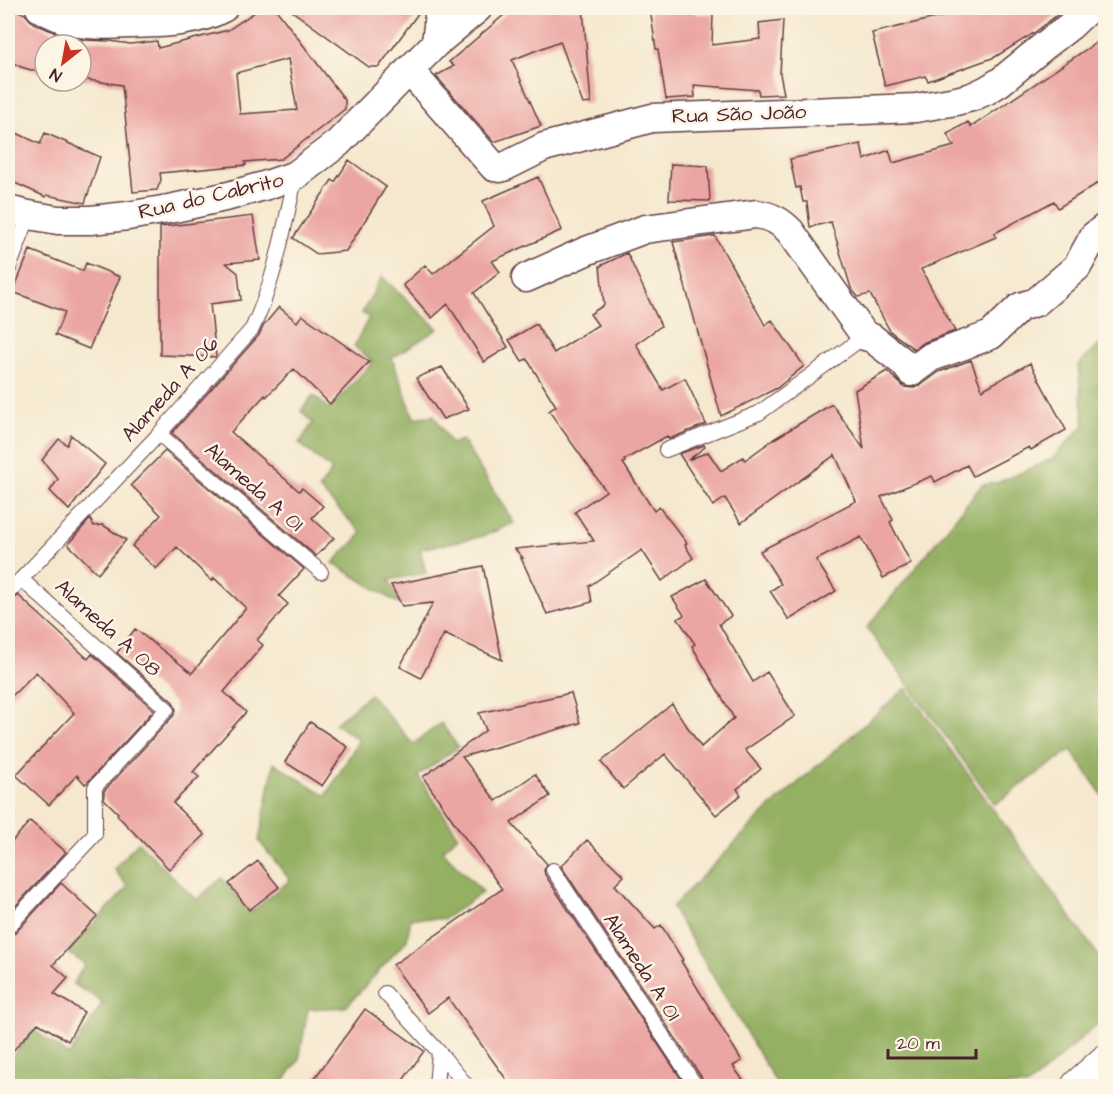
<svg xmlns="http://www.w3.org/2000/svg" width="1113" height="1094" font-family="'Architects Daughter',sans-serif">
<style>
.forest{fill:#94b063;stroke:#6f6847;stroke-width:1.5}
.building{fill:#eba5a3;fill-rule:evenodd}
.lines{fill:none;stroke-linecap:round;stroke-linejoin:round}
.lane-casing{stroke:#643d43;stroke-width:16}
.street-casing{stroke:#643d43;stroke-width:31}
.primary-casing{stroke:#643d43;stroke-width:35}
.lane{stroke:#fff;stroke-width:14}
.street{stroke:#fff;stroke-width:28}
.primary{stroke:#fff;stroke-width:33}
.labels{text-anchor:middle;dominant-baseline:central;stroke-width:5;stroke-linejoin:round;paint-order:stroke}
.street-label{font-size:21px;fill:#4a1f2b;stroke:#fcf5e5}
</style>
<rect width="100%" height="100%" fill="#fcf5e5"/>
<filter id="ink" filterUnits="userSpaceOnUse"><feTurbulence type="fractalNoise" baseFrequency=".0167" numOctaves="2"/><feDisplacementMap in="SourceGraphic" scale="12" xChannelSelector="R" yChannelSelector="G"/><feConvolveMatrix kernelMatrix="1 2 1 2 8 2 1 2 1" color-interpolation-filters="sRGB"/></filter>
<filter id="wash" filterUnits="userSpaceOnUse"><feTurbulence type="fractalNoise" baseFrequency=".008" numOctaves="4" result="noise"/><feDisplacementMap in="SourceGraphic" scale="24" xChannelSelector="R" yChannelSelector="G"/><feGaussianBlur stdDeviation="1.35" result="paint"/><feColorMatrix in="noise" values="0 0 0 0 0 0 0 0 0 0 0 0 0 0 0 0 0 1.4 0 .05"/><feComposite in="paint" operator="in"/></filter>
<g filter="url(#wash)">
<rect width="100%" height="100%" fill="#f5e8ce"/>
<path class="forest" d="M382,277L438,329L392,358L414,418L434,415L451,444L462,440L514,523L484,536L420,549L426,573L389,580L401,605L333,563L362,533L319,489L332,470L299,443L313,423L301,411L313,395L329,409L373,362L354,346L369,317L362,313Z
M1105,340V799L1071,750L995,804L867,628L982,485L999,482L1052,459L1084,425L1078,365Z
M906,688L1105,965V1017L1028,1086H778L672,907L767,810Z
M370,694L413,744L441,723L458,747L418,776L458,835L442,851L483,892L444,919L411,918L407,940L346,1007L308,1009L299,1060L280,1086H109L102,1082L96,1086H8V1061L34,1030L69,1056L103,1002L73,984L85,964L67,952L128,887L114,869L138,842L196,900L222,878L250,913L290,880L259,841L274,763L326,796L359,740L335,724Z"/>
<g id="blocks">
<path class="building" d="M8,8H12L25,14L33,23L65,37L84,40L110,41L130,44L157,41L158,48L228,30L261,8H275L345,100V109L281,159L245,162L246,165L160,173L161,180L157,190L133,192L122,85L81,79V45H45V74L21,67L8,60ZM288,59L297,110L240,114L236,73Z
M288,8H422L379,67H369Z
M512,8H583L591,103L583,104L560,41L512,60L541,126L494,142L436,76L454,66L449,62Z
M650,8H695L696,14H713L712,45L760,39L759,23L783,20L780,74L784,94L759,95L758,90L694,85L695,97L666,99L658,49H656Z
M948,8H1066L1034,33L995,57L928,81L925,76L885,86L872,33L952,14Z
M1106,36V178L1058,208L1054,201L995,233L996,237L921,269L955,331L925,342L914,349L890,331L870,294L858,297L851,288L831,222L810,227L807,202H803L800,187L796,188L790,159L861,144L864,160L889,150L893,163L954,146L947,134L968,122L971,127Z
M8,129L40,144L45,133L100,157L85,203L47,195L46,197L8,180Z
M349,160L386,187L346,251L317,254L293,238L332,180L335,182Z
M671,164L708,166L710,201L669,200Z
M538,177L562,230L492,261L500,272L474,293L508,347L484,362L448,304L432,318L403,285L425,265L433,274L494,226L483,201Z
M253,216L260,260L226,263L238,273L241,300L210,304L216,356L215,357L160,355V227Z
M715,236L765,325L772,320L804,366L777,388L721,416L673,242Z
M30,250L83,271L86,263L120,277L89,349L55,335L65,312L13,292Z
M627,253L661,326L636,344L663,390L685,378L706,424L669,439L667,436L624,460L625,462L623,463L654,511L659,507L687,543L685,545L693,558L662,581L642,550L589,586L592,602L547,614L521,558H523L515,549L594,541L575,512L606,491L549,411L556,406L527,359L522,361L509,340L536,324L554,353L598,325L590,314L604,305L600,266Z
M279,307L297,322L302,315L369,362L330,404L294,369L266,397L265,395L231,432L299,491L302,488L323,506L312,518L334,538L316,556L172,433L259,335L264,325Z
M971,360L982,390L1030,363L1066,430L1031,450L1029,447L973,476L967,465L935,482L932,476L881,497L893,520L890,522L911,564L883,578L861,537L816,560L836,591L789,620L770,591L781,584L760,551L856,501L835,455L741,523L725,498L713,506L679,454L704,445L705,447L688,460L708,452L721,471L743,457L745,460L774,439L832,404L864,449L855,390L887,371L904,387L914,388L921,385L939,372Z
M442,367L469,409L443,419L416,378Z
M71,435L105,464L69,510L50,491L58,479L42,460L59,439L67,445Z
M165,451L304,569L279,596L288,604L257,640L263,645L224,692L246,712L193,772L199,777L173,803L205,835L169,869L117,815L118,813L104,799V791L174,715L176,710L173,702L117,653L135,629L192,673L246,608L214,578L212,581L177,547L156,569L132,546L161,515L131,485Z
M90,519L94,526L103,525L126,540L98,574L68,544Z
M483,566L502,660L444,634L421,678L400,667L433,603L402,606L391,585Z
M706,579L731,616L719,624L753,682L767,672L795,716L745,750L761,769L737,789L741,795L716,815L665,754L623,789L601,762L672,704L701,747L734,718L692,646L695,644L678,619L684,615L672,597Z
M18,595L88,659L92,654L154,710L88,782L85,784L77,775L49,805L16,775L74,713L36,672L8,700V602L11,601Z
M571,693L580,723L462,757L496,801L535,774L550,796L511,823L547,864L544,870L545,875L686,1086H511L448,998L428,1013L393,965L502,889L460,831L423,777L486,730L479,713Z
M310,722L348,747L322,786L285,762Z
M30,821L66,852L8,914V846Z
M587,840L624,876L615,885L655,929L661,925L683,960L681,961L742,1061L733,1066L747,1086H705L704,1081L561,866Z
M258,861L279,887L249,910L229,884Z
M61,883L97,916L53,965L68,978L54,994L84,1012L68,1041L38,1023L8,1056V936L15,933Z
M365,1009L424,1051L399,1086H309Z"/>
</g>
</g>
<g filter="url(#ink)">
<use href="#blocks" fill-opacity="0" stroke="#643d43" stroke-width="1.5"/>
<g class="lines">
<g class="lane-casing">
<path id="lane" d="M105,8L111,25
M8,271L29,215
M159,434L321,572
M666,450L759,413L865,336
M8,593L159,434L252,329C275,281 284,227 296,175
M553,870L696,1086
M8,927L95,834V787L167,709L21,579
M385,993L439,1052L467,1086
M436,1086L439,1052"/>
</g>
<g class="street-casing">
<path id="street" d="M40,8C50,13 60,18 70,21C90,26 111,25 131,24C162,23 195,23 223,8
M436,43L478,8
M409,70L494,167L500,168L506,166L544,147L652,118L916,108L956,101L972,97L987,90L1000,82L1044,46L1070,26L1089,8
M8,210L29,215L58,220H91L128,216L174,208L229,196L267,185L296,175L338,143L436,43L440,8
M526,278L586,251L645,229L756,214C771,216 780,221 790,231L865,336L872,338L904,363L911,372L931,357L991,335L1020,307L1036,302L1077,267L1094,236L1106,227"/>
</g>
<g class="primary-casing">
<path id="primary" d="M1078,1086L1106,1061"/>
</g>
<use href="#lane" class="lane"/>
<use href="#street" class="street"/>
<use href="#primary" class="primary"/>
</g>
</g>
<g class="labels">
<g class="street-label">
<text transform="translate(739 114) rotate(-2)">Rua São João</text>
<text transform="translate(211 196) rotate(-13)">Rua do Cabrito</text>
<text transform="translate(170 389) rotate(-48)">Alameda A 06</text>
<text transform="translate(254 487) rotate(41)">Alameda A 01</text>
<text transform="translate(108 628) rotate(42)">Alameda A 08</text>
<text transform="translate(642 967) rotate(57)">Alameda A 01</text>
</g>
</g>
<rect width="1113" height="1094" fill="none" stroke="#fcf5e5" stroke-width="30"/>
<g transform="translate(63 63) rotate(211)"><circle r="28" fill="#fcf5e5" stroke="#b59f9b" stroke-width="1.5"/>
<path d="M0-4.5L10 22L0 15L-10 22Z" fill="#c8321e"/>
<text y="-9" font-size="16" font-weight="bold" text-anchor="middle" fill="#4a1f2b">N</text>
</g>
<path d="M888 1049v9h88v-9" fill="none" stroke="#4a1f2b" stroke-width="3"/>
<text x="897" y="1049" font-size="18" fill="#4a1f2b" stroke="#fcf5e5" stroke-width="4.5" paint-order="stroke">20 m</text>
</svg>
